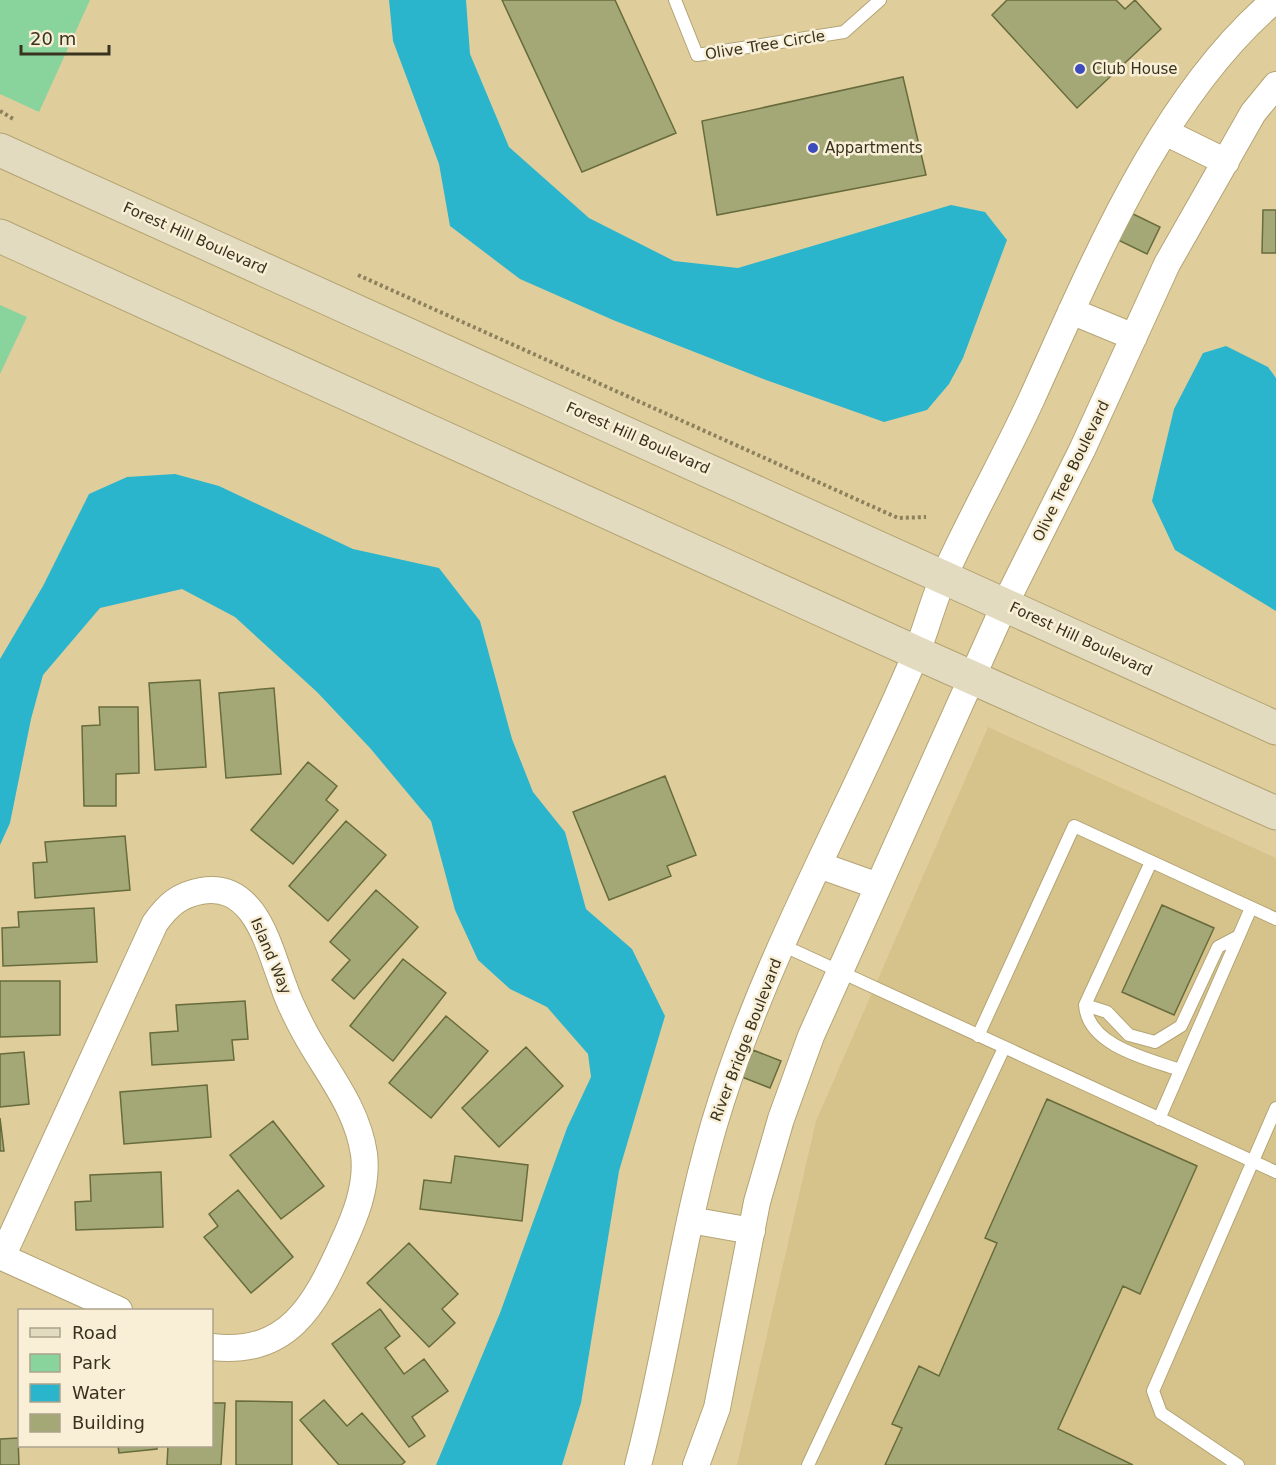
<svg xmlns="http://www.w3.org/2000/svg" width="1276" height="1465" font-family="'DejaVu Sans',sans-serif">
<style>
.built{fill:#d6c38b}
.green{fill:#89d39c}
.water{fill:#2bb5cc}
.building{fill:#a4a877;stroke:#686b3b;stroke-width:1.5}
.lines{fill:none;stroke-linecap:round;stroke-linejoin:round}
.service-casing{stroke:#b4a474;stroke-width:14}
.minor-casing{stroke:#b4a474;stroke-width:28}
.secondary-casing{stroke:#b4a474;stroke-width:35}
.path{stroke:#8d815d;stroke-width:4;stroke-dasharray:3 3;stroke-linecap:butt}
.service{stroke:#fff;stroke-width:12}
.minor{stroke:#fff;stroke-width:26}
.secondary{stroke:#e3dbbf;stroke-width:33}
.poi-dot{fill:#3c4cbf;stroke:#f8efd6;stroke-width:2}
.labels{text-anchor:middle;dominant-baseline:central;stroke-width:5;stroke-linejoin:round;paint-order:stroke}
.street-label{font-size:15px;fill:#39321e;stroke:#f8efd6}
.poi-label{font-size:15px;fill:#39321e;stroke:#f8efd6;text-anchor:start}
</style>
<rect width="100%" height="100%" fill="#dfce9c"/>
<path class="built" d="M988,727L1276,858V1465H737L816,1121Z"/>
<path class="green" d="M0,0H90L39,112L0,94Z
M0,305L27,317L0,374Z"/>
<path class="water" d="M389,0H466L470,54L509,147L589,218L674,261L738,268L951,205L985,212L1007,240L963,358L949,384L927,410L884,422L766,380L613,320L520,279L450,226L439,164L393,41Z
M1226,346L1268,367L1276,378V611L1175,550L1152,501L1174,409L1203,353Z
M175,474L219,486L353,549L439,568L480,621L512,739L533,792L565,832L586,909L632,949L665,1016L619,1171L581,1403L562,1465H436L500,1313L567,1128L591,1077L588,1054L547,1007L510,989L478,960L455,910L431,821L370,748L317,692L235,617L182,589L100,608L43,675L31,719L10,823L0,845V659L43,586L89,494L127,477Z"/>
<path class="building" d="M502,0H615L676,133L582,172Z
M1007,0H1116L1125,9L1135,0L1161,29L1077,108L992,15Z
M903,77L926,175L717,215L702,121Z
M1263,210H1276V253H1262Z
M1129,212L1160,227L1147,254L1116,239Z
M200,680L206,767L155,770L149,683Z
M274,688L281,774L226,778L219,693Z
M99,707H138L139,773L116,774V806H84L82,726L100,725Z
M308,762L337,786L326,800L338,810L293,864L251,830Z
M665,776L696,855L667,866L671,876L609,900L573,812Z
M346,821L386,855L328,921L289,886Z
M125,836L130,890L35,898L33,863L47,862L45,842Z
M376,890L418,927L354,999L332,980L350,960L330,942Z
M1162,905L1214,928L1174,1015L1122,992Z
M94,908L97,962L3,966L2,928L19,927L18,912Z
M403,959L446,993L393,1061L350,1026Z
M0,981H60V1035L0,1037Z
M245,1001L248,1039L232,1040L234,1060L152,1065L150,1033L178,1031L176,1005Z
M446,1016L488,1051L431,1118L389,1083Z
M526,1047L563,1086L499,1147L462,1108Z
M753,1050L781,1061L770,1088L742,1077Z
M24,1052L29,1104L0,1107V1054Z
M207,1085L211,1137L124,1144L120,1092Z
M1047,1099L1197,1166L1140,1294L1123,1286L1058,1429L1133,1465H885L902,1428L892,1424L919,1366L939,1376L997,1243L985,1238Z
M0,1118L4,1151H0Z
M273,1121L324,1186L281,1219L230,1155Z
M455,1156L528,1165L522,1221L420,1209L424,1180L451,1183Z
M161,1172L163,1227L76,1230L75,1202L91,1201L90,1175Z
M238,1190L293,1257L251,1293L204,1237L218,1226L209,1214Z
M409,1243L458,1294L442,1309L455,1323L429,1347L367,1283Z
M380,1309L400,1336L385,1348L404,1374L424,1359L448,1391L412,1417L425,1436L409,1447L332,1344Z
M324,1400L347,1426L362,1413L405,1462L401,1465H339L300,1420Z
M236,1401L292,1402V1465H236Z
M212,1403H225L221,1465H167L168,1446H212Z
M18,1438L19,1465H0V1439Z
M118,1446H157V1449L119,1453Z"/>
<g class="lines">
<g class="service-casing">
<path id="service" d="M675,0L697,55L844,32L880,0
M1151,862L1085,1005C1088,1046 1148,1059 1180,1070
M782,945L1276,1172
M1085,1005L1107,1012L1129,1035L1155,1042L1181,1026L1218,947L1239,936
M978,1036L1074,826L1276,919
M1159,1119L1251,908
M808,1465L1004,1048
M1238,1465L1161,1413L1153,1391L1276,1108"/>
</g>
<g class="minor-casing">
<path id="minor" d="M1165,132L1226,162
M1071,311L1134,337
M819,865L878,886
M690,1220L752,1231
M119,1310L2,1257L155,923C168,905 179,895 201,891C256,881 269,949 284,987C289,1003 297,1018 305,1033C327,1073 357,1107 364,1154C368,1186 355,1217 342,1245C315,1305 288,1356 212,1347
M638,1465C670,1345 683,1220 721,1102C770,947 852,805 915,656C927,629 933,599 946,572C973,513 1005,457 1032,398C1093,264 1161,96 1275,0
M696,1465L717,1408L757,1202L781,1119L811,1036L1005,604L1082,450L1167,264L1253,113L1276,85"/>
</g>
<g class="secondary-casing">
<path id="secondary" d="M0,150L1276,728
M0,236L917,653L1276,813"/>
</g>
<path class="path" d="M0,111L15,120
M358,275L898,518L926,517"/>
<use href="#service" class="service"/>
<use href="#minor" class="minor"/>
<use href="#secondary" class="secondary"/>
</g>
<g class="poi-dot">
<circle cx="1080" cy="69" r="6"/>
<circle cx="813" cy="148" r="6"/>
</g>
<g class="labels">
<g class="street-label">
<text transform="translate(765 45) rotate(-9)">Olive Tree Circle</text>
<text transform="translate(195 238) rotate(24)">Forest Hill Boulevard</text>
<text transform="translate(638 438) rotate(24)">Forest Hill Boulevard</text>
<text transform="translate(1071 471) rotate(-64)">Olive Tree Boulevard</text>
<text transform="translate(1081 639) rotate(25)">Forest Hill Boulevard</text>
<text transform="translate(271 956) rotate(67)">Island Way</text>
<text transform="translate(746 1040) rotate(-69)">River Bridge Boulevard</text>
</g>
<g class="poi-label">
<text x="1092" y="69">Club House</text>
<text x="825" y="148">Appartments</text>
</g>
</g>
<rect x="18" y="1309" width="195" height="138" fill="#f8efd6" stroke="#aca38c" stroke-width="1.5"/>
<rect x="30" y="1328" width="30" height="9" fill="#e3dbbf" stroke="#aca38c" stroke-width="1.5"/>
<text x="72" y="1339" font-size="18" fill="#39321e">Road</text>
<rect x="30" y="1354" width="30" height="18" fill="#89d39c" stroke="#aca38c" stroke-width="1.5"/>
<text x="72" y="1369" font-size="18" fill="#39321e">Park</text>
<rect x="30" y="1384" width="30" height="18" fill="#2bb5cc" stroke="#aca38c" stroke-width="1.5"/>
<text x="72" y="1399" font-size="18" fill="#39321e">Water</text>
<rect x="30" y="1414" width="30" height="18" fill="#a4a877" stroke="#aca38c" stroke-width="1.5"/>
<text x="72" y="1429" font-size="18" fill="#39321e">Building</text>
<path d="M21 45v9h88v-9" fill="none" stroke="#39321e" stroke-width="3"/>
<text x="30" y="45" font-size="18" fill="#39321e" stroke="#f8efd6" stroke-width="4.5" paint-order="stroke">20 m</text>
</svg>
